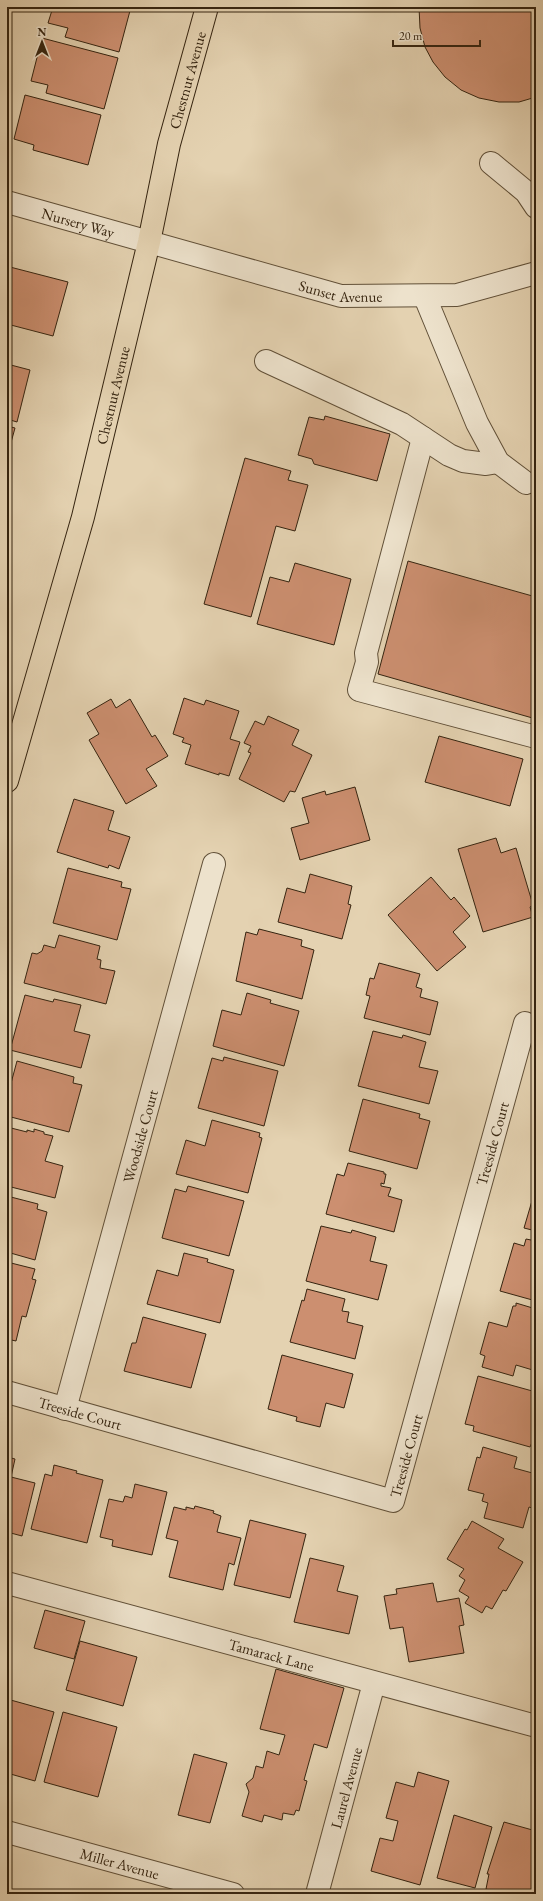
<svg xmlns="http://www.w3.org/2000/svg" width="543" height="1901" font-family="'EB Garamond',serif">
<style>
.building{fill:#cc8f70;stroke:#352410}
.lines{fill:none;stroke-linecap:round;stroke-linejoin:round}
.minor-casing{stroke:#615038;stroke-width:24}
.major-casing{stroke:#352410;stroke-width:24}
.minor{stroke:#ede2cc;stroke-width:22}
.major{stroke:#e4d2b1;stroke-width:22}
.labels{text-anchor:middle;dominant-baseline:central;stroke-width:3.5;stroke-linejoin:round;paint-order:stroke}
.street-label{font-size:15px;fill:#352410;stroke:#ede2cc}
</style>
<rect width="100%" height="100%" fill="#e4d2b1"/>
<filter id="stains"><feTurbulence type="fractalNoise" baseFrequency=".005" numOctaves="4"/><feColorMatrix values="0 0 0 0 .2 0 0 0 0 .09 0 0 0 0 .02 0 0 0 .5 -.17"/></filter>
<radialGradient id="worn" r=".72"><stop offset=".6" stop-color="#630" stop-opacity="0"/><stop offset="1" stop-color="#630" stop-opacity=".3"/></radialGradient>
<path class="building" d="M53,7H131L119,52L65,37L68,28L48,23Z
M419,7H536V97L519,102H499L479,98L461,90L445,77L433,62L425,47L420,28Z
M42,38L118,58L104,109L46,93L48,85L31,81Z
M25,95L101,115L88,165L33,150L34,145L14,139Z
M10,267L68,282L53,336L7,324V277Z
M7,364L30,370L17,422L7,419Z
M325,416L390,434L377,481L314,464L312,459L298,455L309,417L324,420Z
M7,426L15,428L7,457Z
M245,458L291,471L288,480L308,485L295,531L276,526L251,617L204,604Z
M408,561L536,597V719L378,674Z
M295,563L351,579L334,645L257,624L270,577L289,582Z
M184,698L204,705L206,700L239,711L230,739L240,742L229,776L219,773V775L185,764L191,745L182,742L184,738L173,734Z
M111,699L116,708L130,699L152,737L155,735L168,756L146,769L157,786L126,804L89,740L99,734L87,713Z
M268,716L299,730L292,745L312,755L295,792L290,791L284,802L239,779L251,753L248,752L251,746L244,743L255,721L264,725Z
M439,736L523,759L510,806L425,782Z
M355,787L370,840L300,860L291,828L309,823L302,798L325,791L326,795Z
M74,799L114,811L108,830L130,837L119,869L109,865L108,868L57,852Z
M496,838L501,853L516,848L533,905L530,907L533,917L483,932L458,849Z
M68,868L122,882L121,887L131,889L117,940L53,923Z
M310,874L352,886L348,904L351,905L342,939L278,922L287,888L305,893Z
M431,877L451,900L454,897L470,916L453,932L466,947L437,971L388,915Z
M259,929L302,940L301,946L314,950L302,999L236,981L246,932L257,935Z
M59,935L100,946L97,959L101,960L100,968L115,971L106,1004L24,983L32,953L37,954L42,951L44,945L55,948Z
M379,963L420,974L416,987L422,989L420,997L438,1002L430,1035L364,1018L370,996L366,995L370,978L374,979Z
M247,993L271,1000L270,1003L299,1011L284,1066L213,1046L222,1010L241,1015Z
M25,995L53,1002L54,999L81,1005L74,1031L90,1035L81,1068L10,1050Z
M373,1031L402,1038L403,1035L426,1042L419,1067L438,1071L429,1104L358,1086Z
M224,1057L278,1071L264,1126L198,1108L212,1058L223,1061Z
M17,1061L74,1077L73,1083L82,1085L69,1132L7,1116V1098Z
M363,1099L420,1114L419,1118L430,1121L417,1169L349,1151Z
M212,1120L260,1133L259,1137L262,1138L248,1193L176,1174L186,1140L205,1146Z
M7,1127L27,1132V1130L34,1132V1129L44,1132V1134L53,1136L45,1161L63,1166L55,1198L7,1186Z
M348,1163L384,1172V1174H386L384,1184L381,1183V1186L391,1188L388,1196L402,1200L394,1232L326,1214L337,1174L344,1176Z
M188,1186L244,1201L229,1256L162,1238L175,1189L186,1192Z
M534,1194L536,1195V1231L524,1228Z
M7,1196L38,1204L37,1209L47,1212L35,1260L7,1252Z
M321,1226L351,1233L352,1230L376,1237L370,1261L387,1265L378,1300L306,1281Z
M526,1239L536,1241V1301L500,1291L514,1243L524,1246Z
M184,1253L208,1259L207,1262L234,1270L220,1323L147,1304L157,1270L178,1276Z
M7,1262L35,1269L32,1279L36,1280L26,1317L22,1316L16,1341L7,1339Z
M307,1289L345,1299L342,1311L349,1312L347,1322L363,1326L355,1359L290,1342L302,1300L304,1301Z
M516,1303L536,1309V1371L516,1365L513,1376L482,1367L485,1356L480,1354L489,1322L507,1327L513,1306H516Z
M143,1317L206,1334L191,1388L124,1371L132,1343H136Z
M282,1355L353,1374L344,1408L326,1403L320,1427L296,1421L297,1417L268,1409Z
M478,1376L536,1392V1425L534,1432L536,1433L530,1447L473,1431L474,1426L465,1424Z
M483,1447L517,1457L514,1468L536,1474V1493L532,1508L529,1507L523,1528L484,1518L488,1503L482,1501L484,1494L468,1490L477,1457L480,1458Z
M7,1457L15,1459L11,1477L35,1483L22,1536L7,1532Z
M54,1465L77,1471L76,1473L103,1480L87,1543L31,1529L45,1474L52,1476Z
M135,1484L167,1492L152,1555L112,1546L113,1540L100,1537L109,1499L123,1502L125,1496L132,1498Z
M195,1506L214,1511L213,1513L221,1516L217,1532L241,1538L234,1565L229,1563L223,1590L169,1577L178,1541L166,1538L174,1507L186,1510V1507L194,1509Z
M250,1520L306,1534L290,1598L234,1585Z
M472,1521L504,1539L498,1548L523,1562L506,1591L503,1590L492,1609L486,1606L482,1613L465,1603L469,1597L459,1591L465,1580L459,1576L464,1569L447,1559L465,1529L467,1530Z
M310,1558L344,1566L337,1591L358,1596L349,1634L294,1622Z
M433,1583L437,1602L459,1598L464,1625L459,1626L464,1653L409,1662L403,1627L390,1629L384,1596L397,1594L396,1589Z
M45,1610L85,1621L74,1659L34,1648Z
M80,1641L137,1657L123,1706L66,1690Z
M276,1669L344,1688L327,1748L314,1744L304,1780L307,1781L299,1811L296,1810L294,1815L283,1813L282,1820L264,1815L262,1822L242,1816L249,1792L246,1784L253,1778L256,1766L263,1768L267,1751L279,1755L285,1735L260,1729Z
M7,1699L54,1712L35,1781L7,1773Z
M63,1712L117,1727L98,1797L44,1782Z
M194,1754L227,1763L210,1823L178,1815Z
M418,1772L449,1781L420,1885L371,1871L380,1838L393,1841L398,1821L386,1818L396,1782L414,1787Z
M454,1815L492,1827L475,1888L437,1878Z
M504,1822L536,1831V1876L531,1894H503L486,1889L489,1874H487Z"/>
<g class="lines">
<g class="minor-casing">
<g id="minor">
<path d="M491,163L526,192L536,207"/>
<path id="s1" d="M7,202L341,296L457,295L536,273"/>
<path d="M425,297L477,423L498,462L526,483"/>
<path d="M266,361L402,424L449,455L463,461L486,464L498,462"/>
<path d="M423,438L366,653L367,662L359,690L536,737"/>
<path id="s2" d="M7,1392L393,1501L525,1023"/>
<path id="s3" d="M65,1409L214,864"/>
<path id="s4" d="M7,1583L536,1726"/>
<path id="s5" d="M7,1832L233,1894"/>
<path id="s6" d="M317,1894L374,1683"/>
</g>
</g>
<g class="major-casing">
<g id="major">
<path id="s7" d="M7,781L83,517L149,242L169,144L207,7"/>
</g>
</g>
<use href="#minor" class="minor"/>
<use href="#major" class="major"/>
</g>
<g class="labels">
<g class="street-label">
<text stroke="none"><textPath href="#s7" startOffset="724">Chestnut Avenue</textPath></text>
<text stroke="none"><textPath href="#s1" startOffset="74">Nursery Way</textPath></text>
<text stroke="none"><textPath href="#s1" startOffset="346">Sunset Avenue</textPath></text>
<text stroke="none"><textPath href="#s7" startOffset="400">Chestnut Avenue</textPath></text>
<text stroke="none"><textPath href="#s3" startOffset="283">Woodside Court</textPath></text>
<text stroke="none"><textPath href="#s2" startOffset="772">Treeside Court</textPath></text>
<text stroke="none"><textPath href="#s2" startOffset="76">Treeside Court</textPath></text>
<text stroke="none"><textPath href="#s2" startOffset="448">Treeside Court</textPath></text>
<text stroke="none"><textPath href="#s4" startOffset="274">Tamarack Lane</textPath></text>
<text stroke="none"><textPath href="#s6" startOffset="110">Laurel Avenue</textPath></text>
<text stroke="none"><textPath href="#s5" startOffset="117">Miller Avenue</textPath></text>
</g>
</g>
<rect width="543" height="1901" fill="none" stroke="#e4d2b1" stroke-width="24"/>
<rect x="8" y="8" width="527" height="1885" fill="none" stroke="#352410" stroke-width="2"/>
<rect x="12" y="12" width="519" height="1877" fill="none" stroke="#352410"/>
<g transform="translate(42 42)" stroke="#ede2cc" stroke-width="3" paint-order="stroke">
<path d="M0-3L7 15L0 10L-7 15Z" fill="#352410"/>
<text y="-6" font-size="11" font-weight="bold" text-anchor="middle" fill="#352410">N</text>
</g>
<path d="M393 40v6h87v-6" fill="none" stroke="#352410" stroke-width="2"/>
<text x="399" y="40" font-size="12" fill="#352410" stroke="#ede2cc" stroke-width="3" paint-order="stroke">20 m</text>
<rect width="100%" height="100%" filter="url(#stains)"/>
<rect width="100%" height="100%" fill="url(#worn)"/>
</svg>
